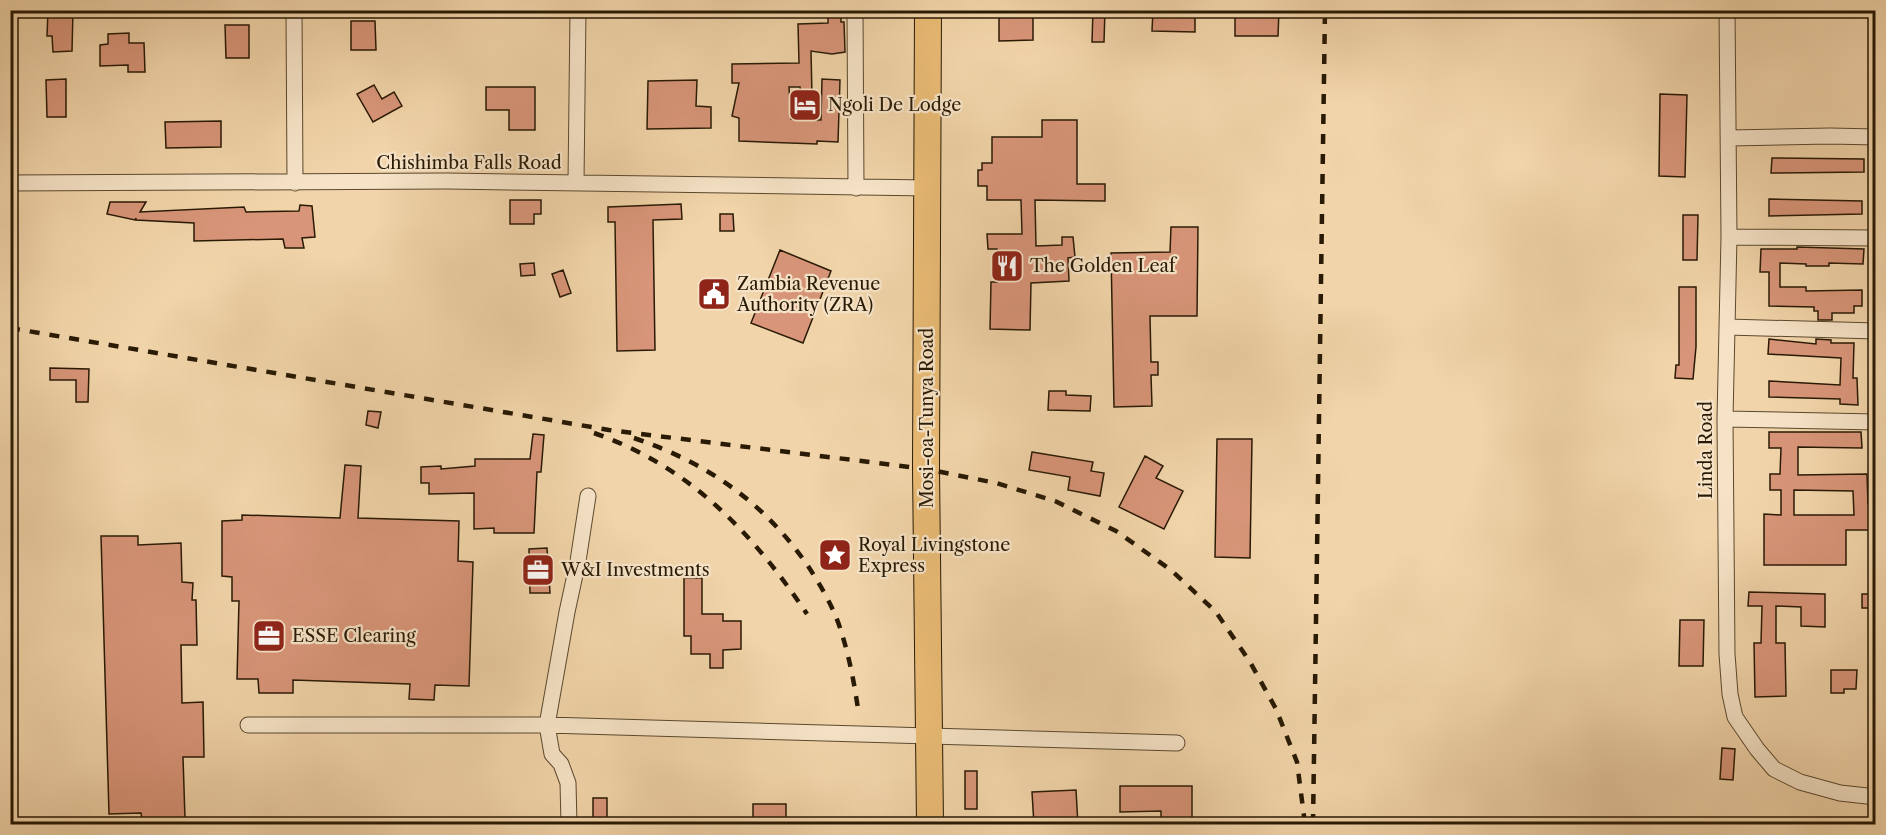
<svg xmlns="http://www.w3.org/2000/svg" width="1886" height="835" font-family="'Libre Caslon Text',serif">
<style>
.building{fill:#d89579;stroke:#291a05;stroke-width:1.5;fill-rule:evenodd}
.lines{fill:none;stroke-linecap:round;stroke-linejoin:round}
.minor-casing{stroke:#5b482e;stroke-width:17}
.trunk-casing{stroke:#291a05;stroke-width:28}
.minor{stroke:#f6e3c7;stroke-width:15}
.trunk{stroke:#e8ba74;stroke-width:26}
.rail{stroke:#291a05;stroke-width:4.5;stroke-dasharray:10 10;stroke-linecap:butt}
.labels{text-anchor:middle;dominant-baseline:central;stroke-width:4.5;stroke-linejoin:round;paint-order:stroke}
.poi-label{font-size:18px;fill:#291a05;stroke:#f6e3c7;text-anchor:start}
.street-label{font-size:18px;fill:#291a05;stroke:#f6e3c7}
</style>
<rect width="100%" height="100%" fill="#f1d4a9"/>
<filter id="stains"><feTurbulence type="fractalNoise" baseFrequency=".00333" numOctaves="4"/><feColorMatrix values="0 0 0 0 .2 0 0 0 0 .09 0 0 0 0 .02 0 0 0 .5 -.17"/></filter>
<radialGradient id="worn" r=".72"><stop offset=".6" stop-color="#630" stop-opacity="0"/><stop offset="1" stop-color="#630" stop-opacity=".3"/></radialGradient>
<path class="building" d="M48,10H73L72,51L53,52L52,36H47Z
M828,10H841V22H844L845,52L832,54L811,51L812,96H801L800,87H789L791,119L821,120L822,79L840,80L838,142L817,141V144L739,141V118L732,116L739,83H732V64L799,63L798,24L828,23Z
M999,10H1033V40L999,41Z
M1093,10H1105L1104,42H1092Z
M1153,10H1195V32L1152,31Z
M1235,10H1279L1278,36H1235Z
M351,21H375L376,50H351Z
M225,25H249V58H226Z
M129,33V43H144L145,72H128V65L100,66V45L108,44V34Z
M66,79V117H47L46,80Z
M697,80L696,106L711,107V128L647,129L648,81Z
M374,85L382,99L394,92L402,106L373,122L357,94Z
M486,87H535V130H509V110H486Z
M1660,94L1687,95L1685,177L1659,176Z
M1042,120H1077V184H1105V201L1035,200L1036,246L1062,245V237H1073L1075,257L1068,258L1069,281L1031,283L1030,330L990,329L991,282H997V249H988L987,234H1022L1021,200H987V186H978V170H982V163H992V137H1042Z
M221,121V147L166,148L165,122Z
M1772,158L1864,159V172L1771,173Z
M1769,199L1862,201V214L1769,216Z
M510,200H541V214H534V224H510Z
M110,202H146L140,212L244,207L246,212L299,211L300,205L312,206L315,237L302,238L304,248H285L283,239L194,241V223L136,220V218L135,220L107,214Z
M681,204L682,219L653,220L655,350L617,351L615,222H608V207Z
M720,214H733L734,231H720Z
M1683,215H1698L1697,260H1683Z
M1171,227H1198L1197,316H1150L1151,362H1158V375H1151L1152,406L1114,407L1111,253L1170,252Z
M1797,247L1864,249L1863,264L1829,263V266H1806V264L1780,263V287H1806V291L1862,290V306H1854V313H1832V320H1818V311H1814V307L1769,306V272H1760L1761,249H1797Z
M780,250L831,271L803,343L751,323Z
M534,263L535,275L521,276L520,264Z
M563,270L571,293L560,297L552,274Z
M1679,287H1696V347L1693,379L1675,378L1676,365H1679Z
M1769,339L1816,344V339L1831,340V343H1854L1853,378H1857L1858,405L1840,404V399L1769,397V381L1840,385L1841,358L1768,354Z
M50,368L89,369L88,402H76V380H50Z
M1049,391H1066V395L1091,396L1090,411L1048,410Z
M368,411L381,412L378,428L366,425Z
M1769,432H1861L1862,448L1798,447V475L1867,474L1868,504L1875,505V530H1846V565H1764V514L1781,515V490H1770V474H1780L1781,448H1769ZM1794,490L1853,491L1854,515H1794Z
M533,434L544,435L541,472H537L534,533H494V528L474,529V493L429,494V483H421V467L441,466V469L475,466V459H530Z
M1217,439H1252L1250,558L1215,557Z
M1032,452L1093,462L1091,471L1104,473L1100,496L1068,490L1070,477L1029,470Z
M1145,456L1163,466L1156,478L1183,491L1164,529L1119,507Z
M345,465L361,466L358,518L459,521L458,561L473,562L469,686L435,685L434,700L409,699L410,684L293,680V693H259L258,679H237L239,601H232V577L222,576V521L242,520V515L340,518Z
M101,536H138V545L181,543L182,582L193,583L192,600H196L197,645H181L182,703L203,702L204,757H183L185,819L142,820L141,813L109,814Z
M547,548L550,593H530L529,549Z
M684,578H702V614H723V621H741V649L723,650V668H710V654H691V636H684Z
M1749,592L1825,594V627L1801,626V607L1776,606V643H1785L1786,696L1755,697L1754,643H1761L1762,606H1748Z
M1862,594H1875V608H1862Z
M1680,620H1704L1703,666H1679Z
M1831,670H1857L1856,689H1844V693H1831Z
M1722,748L1735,749L1733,780L1720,779Z
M965,771H977V809H965Z
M1120,786H1192V825H1161V811L1120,812Z
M1076,790L1078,825H1034L1032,792Z
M593,798H607V825H593Z
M753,804H786V825H753Z"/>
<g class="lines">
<g class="minor-casing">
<path id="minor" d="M294,10L295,183
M855,10L856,188
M1727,10L1729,237L1725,419L1727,654L1730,694L1735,717L1757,749L1774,769L1800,782L1840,793L1876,797
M1730,138L1830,136L1876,137
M576,182L578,10
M10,183L447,181L928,188
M1729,237L1876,238
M1727,327L1876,331
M1725,419L1876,422
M248,725H547L1177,743
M569,824L568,783L561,764L552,754L547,725L567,612L578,561L588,496"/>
</g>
<g class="trunk-casing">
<path id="trunk" d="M928,10L926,469L930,824"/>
</g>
<use href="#minor" class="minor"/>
<use href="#trunk" class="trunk"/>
<path class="rail" d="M10,328L609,430L926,469L996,483L1055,501L1116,531L1171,570L1216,612L1250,662L1276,709L1297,762L1305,824
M594,433C689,466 752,532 807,614
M634,438C707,463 764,502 808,566C821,586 834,608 841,631C850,659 855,687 859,716
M1313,824L1325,10"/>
</g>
<defs>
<g id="hotel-square" transform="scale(1.725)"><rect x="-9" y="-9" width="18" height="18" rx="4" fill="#8f2418" stroke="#f6e3c7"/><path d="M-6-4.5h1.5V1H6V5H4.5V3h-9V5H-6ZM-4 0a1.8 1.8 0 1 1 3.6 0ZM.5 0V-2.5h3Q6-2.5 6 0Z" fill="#fff"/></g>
<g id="restaurant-square" transform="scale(1.725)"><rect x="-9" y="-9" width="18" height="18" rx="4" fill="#8f2418" stroke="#f6e3c7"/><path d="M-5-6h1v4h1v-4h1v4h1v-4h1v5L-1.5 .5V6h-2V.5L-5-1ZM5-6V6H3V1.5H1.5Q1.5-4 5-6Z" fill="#fff"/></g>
<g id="civic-square" transform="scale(1.725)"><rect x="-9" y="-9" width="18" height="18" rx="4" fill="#8f2418" stroke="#f6e3c7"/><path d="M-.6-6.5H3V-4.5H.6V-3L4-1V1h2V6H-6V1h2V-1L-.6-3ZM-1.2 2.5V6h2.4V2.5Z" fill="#fff"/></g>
<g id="sight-square" transform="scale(1.725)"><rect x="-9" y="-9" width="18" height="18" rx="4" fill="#8f2418" stroke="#f6e3c7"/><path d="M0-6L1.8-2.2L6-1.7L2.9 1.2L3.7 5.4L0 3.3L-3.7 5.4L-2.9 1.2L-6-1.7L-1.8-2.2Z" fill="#fff"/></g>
<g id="office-square" transform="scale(1.725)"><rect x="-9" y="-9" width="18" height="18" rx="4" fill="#8f2418" stroke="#f6e3c7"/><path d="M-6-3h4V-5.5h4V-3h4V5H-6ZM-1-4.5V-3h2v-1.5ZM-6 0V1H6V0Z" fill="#fff"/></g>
</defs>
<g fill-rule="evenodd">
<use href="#hotel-square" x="805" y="105"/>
<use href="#restaurant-square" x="1007" y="266"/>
<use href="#civic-square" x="714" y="294"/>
<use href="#sight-square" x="835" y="555"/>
<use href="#office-square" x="538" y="570"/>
<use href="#office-square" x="269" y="636"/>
</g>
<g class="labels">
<g class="poi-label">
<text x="828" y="105">Ngoli De Lodge</text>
<text x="1030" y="266">The Golden Leaf</text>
<text x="737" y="284">Zambia Revenue<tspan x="737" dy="21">Authority (ZRA)</tspan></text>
<text x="858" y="545">Royal Livingstone<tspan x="858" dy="21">Express</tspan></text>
<text x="561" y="570">W&amp;I Investments</text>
<text x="292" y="636">ESSE Clearing</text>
</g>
<g class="street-label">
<text x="469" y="163">Chishimba Falls Road</text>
<text transform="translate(927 418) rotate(-90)">Mosi-oa-Tunya Road</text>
<text transform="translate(1706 450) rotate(-90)">Linda Road</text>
</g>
</g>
<rect width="1886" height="835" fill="none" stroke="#f1d4a9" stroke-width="36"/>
<rect x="12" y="12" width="1862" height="811" fill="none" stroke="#291a05" stroke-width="3"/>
<rect x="18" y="18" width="1850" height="799" fill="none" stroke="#291a05" stroke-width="1.5"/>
<rect width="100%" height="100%" filter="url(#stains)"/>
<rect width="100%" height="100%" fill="url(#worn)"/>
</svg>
